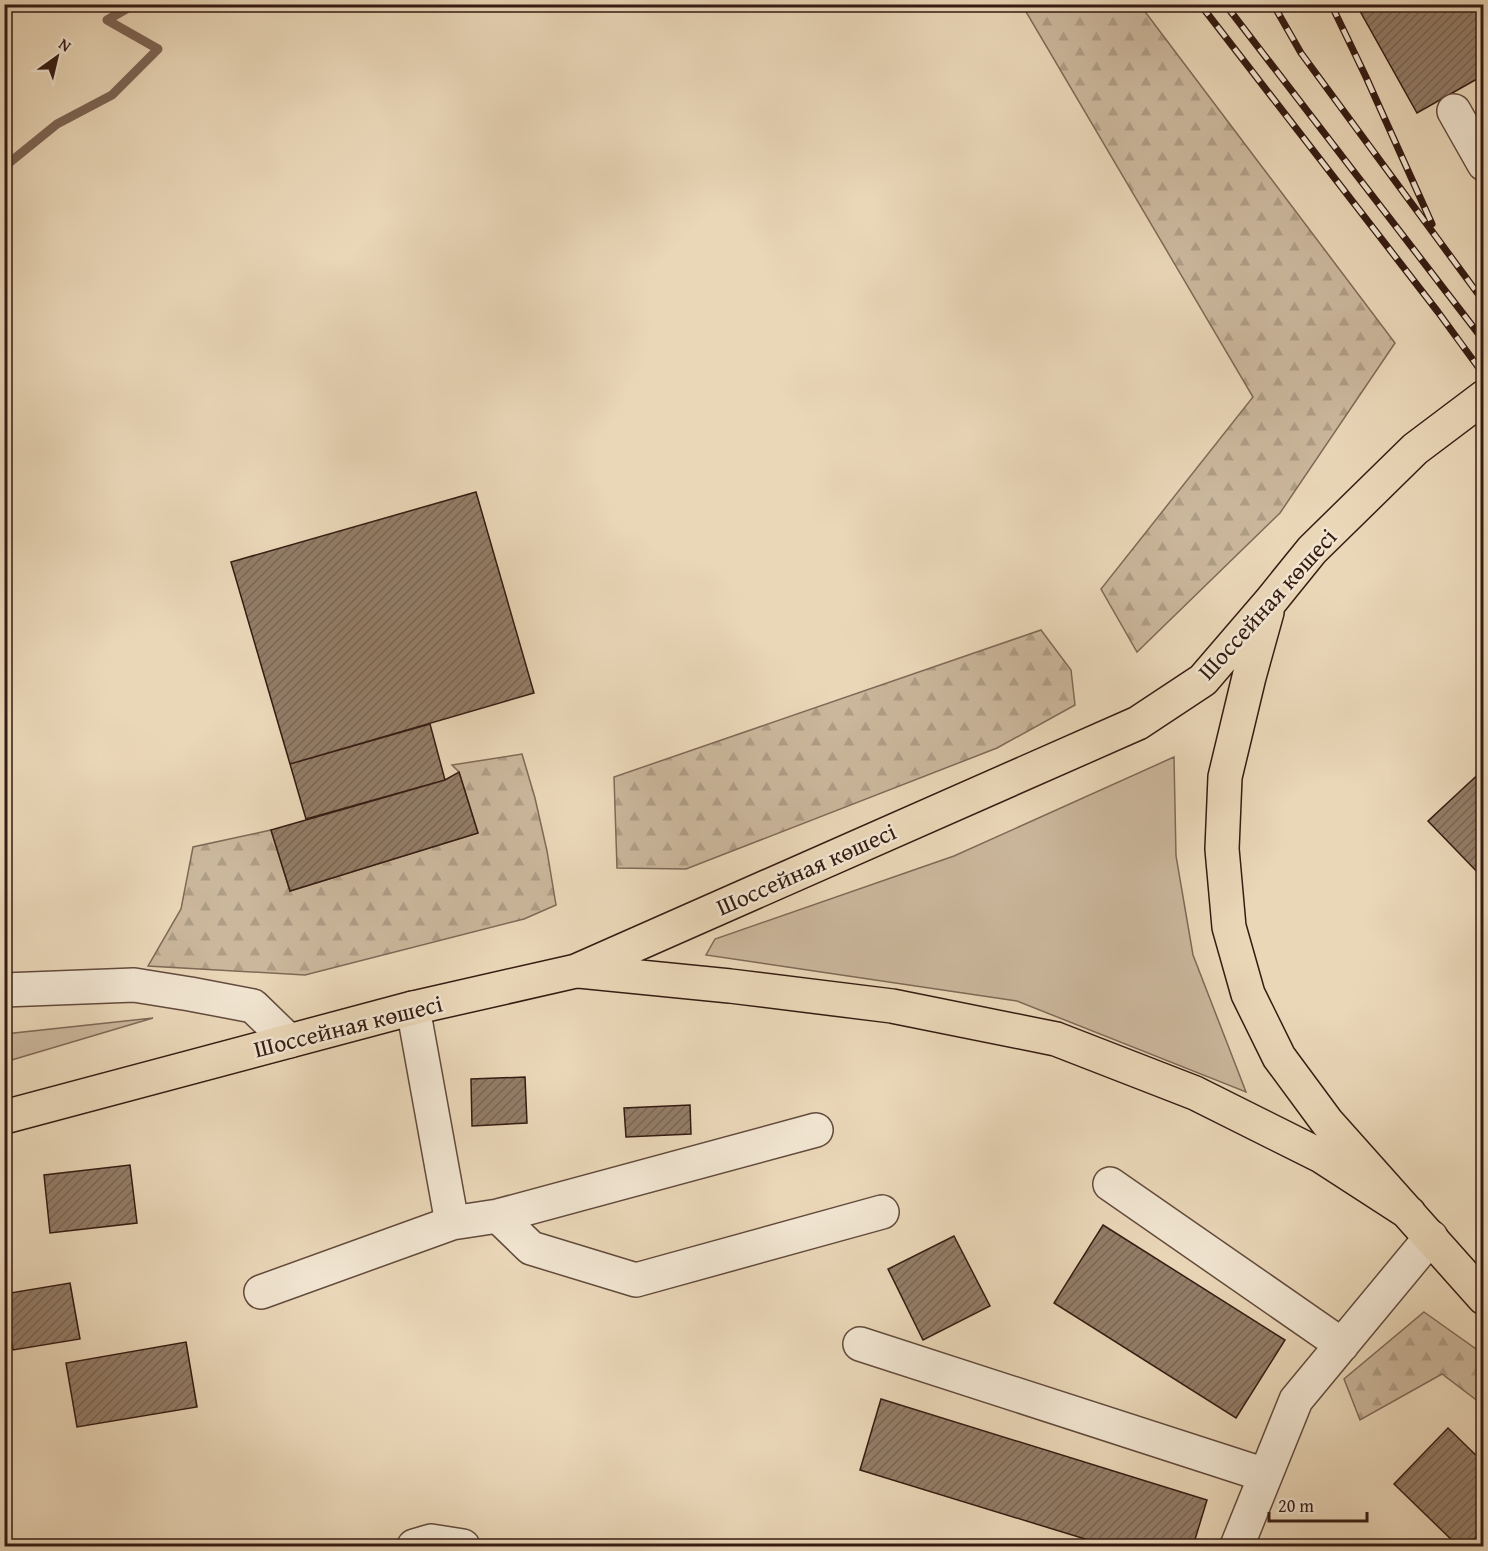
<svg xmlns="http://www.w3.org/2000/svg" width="1488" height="1551" font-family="'Gentium Book Plus',serif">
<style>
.green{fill:#cbb79c;stroke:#806957;stroke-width:1.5}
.forest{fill:url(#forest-firs);stroke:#806957;stroke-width:1.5}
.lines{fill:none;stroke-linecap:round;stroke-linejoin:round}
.stream{stroke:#7c6554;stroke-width:9}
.building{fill:url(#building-hatch);stroke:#351b12;stroke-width:1.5}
.minor-casing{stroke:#624a3c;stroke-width:36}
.major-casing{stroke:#351b12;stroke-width:36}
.minor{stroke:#f1e5d1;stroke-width:33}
.major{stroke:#ead7b8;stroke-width:33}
.rail-casing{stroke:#351b12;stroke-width:7}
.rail{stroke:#f1e5d1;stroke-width:4.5;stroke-dasharray:14;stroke-linecap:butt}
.labels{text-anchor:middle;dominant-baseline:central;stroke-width:5;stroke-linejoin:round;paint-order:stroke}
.street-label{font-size:24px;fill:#351b12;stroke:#f1e5d1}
</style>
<defs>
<pattern id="forest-firs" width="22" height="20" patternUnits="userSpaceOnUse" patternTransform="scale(1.5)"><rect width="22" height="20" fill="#cbb79c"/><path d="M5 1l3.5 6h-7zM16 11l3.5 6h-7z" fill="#af9d85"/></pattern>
<pattern id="building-hatch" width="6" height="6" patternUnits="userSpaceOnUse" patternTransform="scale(1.5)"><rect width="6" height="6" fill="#937d68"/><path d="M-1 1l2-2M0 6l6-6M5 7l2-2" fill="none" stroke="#796654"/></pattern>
</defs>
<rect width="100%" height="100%" fill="#ead7b8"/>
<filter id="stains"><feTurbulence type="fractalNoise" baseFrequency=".00333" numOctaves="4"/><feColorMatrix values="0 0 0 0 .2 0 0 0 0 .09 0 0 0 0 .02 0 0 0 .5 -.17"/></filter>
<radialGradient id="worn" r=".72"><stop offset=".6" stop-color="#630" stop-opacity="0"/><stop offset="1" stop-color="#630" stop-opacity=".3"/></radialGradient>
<path class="green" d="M1174,757L1176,856L1193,955L1246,1092L1017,1001L706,955L715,939L954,856Z
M153,1018L5,1062V1034Z"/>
<path class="forest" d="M1022,5H1140L1395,343L1280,513L1137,652L1101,589L1253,397Z
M1041,630L1071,670L1075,705L997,748L686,869L617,868L614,777Z
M522,754L535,798L547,851L556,905L524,919L305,975L148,966L181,909L193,847L271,830L290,891L478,833L459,772L452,765Z
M1424,1312L1483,1354V1405L1442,1374L1360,1420L1344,1379Z"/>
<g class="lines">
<path class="stream" d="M4,167L57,124L112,95L158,49L107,20L135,4"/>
</g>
<path class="building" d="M1356,4H1484V75L1417,113Z
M476,492L534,693L290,764L231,562Z
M430,724L445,780L306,819L290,764Z
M1484,769V879L1428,821Z
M459,772L478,833L290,891L271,830L445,780Z
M525,1077L527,1123L472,1126L471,1079Z
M690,1105L691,1134L626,1137L624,1108Z
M130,1165L137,1223L50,1233L44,1175Z
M1103,1225L1285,1340L1236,1418L1054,1303Z
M954,1236L990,1306L923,1340L888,1269Z
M70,1283L80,1339L13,1350L4,1294Z
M186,1342L197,1407L77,1427L66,1363Z
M881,1399L1207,1500L1193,1546H1108L860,1470Z
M1448,1428L1484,1463V1529L1467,1546H1458L1394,1484Z"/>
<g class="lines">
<g class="minor-casing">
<path id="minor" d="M1454,111L1484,164
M4,990L134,985L190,994L253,1006L289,1041
M413,1008L452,1223L498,1216L816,1130
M1110,1184L1342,1345
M498,1216L531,1248L636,1280L882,1212
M261,1292L452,1223
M860,1344L1265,1475
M414,1546L431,1541L463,1546
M1237,1546L1296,1400L1431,1237"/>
</g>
<g class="major-casing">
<path id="major" d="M1267,612L1249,677L1225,777L1222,849L1229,927L1248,994L1279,1057L1327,1122L1484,1298
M579,971L730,986L892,1006L1056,1039L1195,1093L1321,1156L1409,1213
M4,1117L413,1008L576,971L1138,723L1203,680L1270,602L1312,550L1415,449L1484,397"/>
</g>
<use href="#minor" class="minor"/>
<use href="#major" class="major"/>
<g class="rail-casing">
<path id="rail" d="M1200,4L1438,312L1484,375
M1225,4L1484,341
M1273,4L1301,53L1484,302
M1331,4L1366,77L1432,224"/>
</g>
<use href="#rail" class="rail"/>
</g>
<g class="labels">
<g class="street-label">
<text transform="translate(1267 604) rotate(-48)">Шоссейная көшесі</text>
<text transform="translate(806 869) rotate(-24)">Шоссейная көшесі</text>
<text transform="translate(348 1026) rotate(-14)">Шоссейная көшесі</text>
</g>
</g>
<rect width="1488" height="1551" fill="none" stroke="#ead7b8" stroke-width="24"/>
<rect x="6" y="6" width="1476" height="1539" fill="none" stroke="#351b12" stroke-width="3"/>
<rect x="12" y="12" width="1464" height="1527" fill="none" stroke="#351b12" stroke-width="1.5"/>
<g transform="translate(57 57) rotate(34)" stroke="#f1e5d1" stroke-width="4.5" paint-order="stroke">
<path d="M0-4.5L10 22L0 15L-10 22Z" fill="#351b12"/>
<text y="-9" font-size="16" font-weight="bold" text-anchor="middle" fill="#351b12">N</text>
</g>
<path d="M1269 1512v9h98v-9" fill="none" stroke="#351b12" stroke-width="3"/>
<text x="1278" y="1512" font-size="18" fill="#351b12" stroke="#f1e5d1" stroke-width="4.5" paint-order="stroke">20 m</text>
<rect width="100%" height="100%" filter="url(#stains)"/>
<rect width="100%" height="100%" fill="url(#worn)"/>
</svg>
